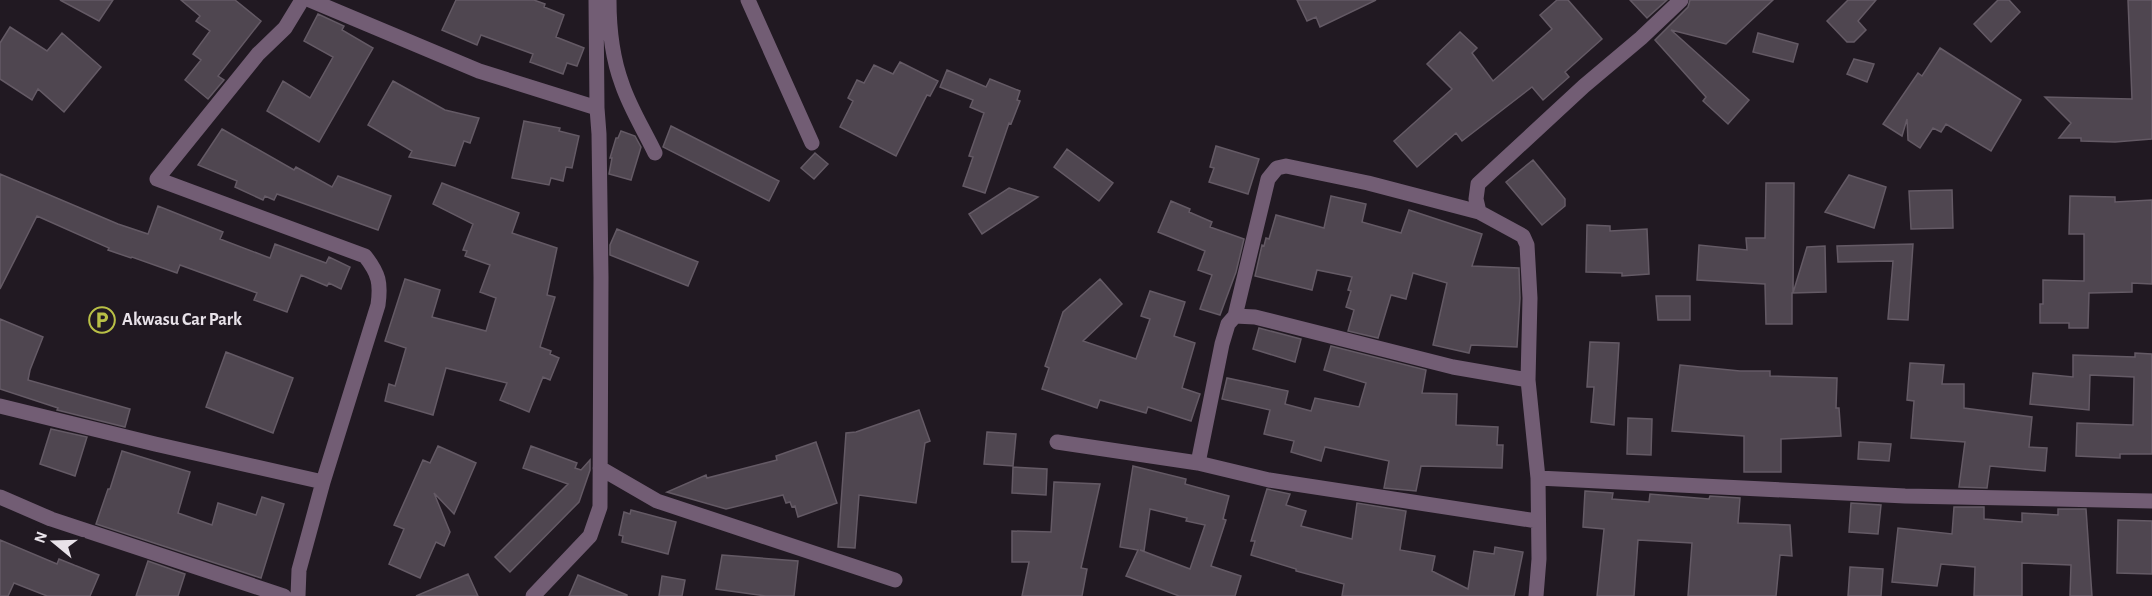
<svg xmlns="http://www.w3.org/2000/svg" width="2152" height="596" font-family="'Alegreya Sans',sans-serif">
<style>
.building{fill:#4f4650;stroke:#645a65;stroke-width:1.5;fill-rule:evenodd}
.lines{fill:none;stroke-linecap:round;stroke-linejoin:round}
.minor{stroke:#725d74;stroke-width:15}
.labels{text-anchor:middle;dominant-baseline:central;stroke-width:5;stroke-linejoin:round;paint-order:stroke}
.poi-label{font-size:18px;font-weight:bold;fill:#e8e2e9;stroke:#211922;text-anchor:start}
</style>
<rect width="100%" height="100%" fill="#211922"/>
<path class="building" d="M60,0H113L99,21Z
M181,0H235L261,21L218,76L224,80L208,99L185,80L201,60L193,54L210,31L196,21L200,16Z
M456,0H534L545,4L544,7L564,15L556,37L584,48L577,66L567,63L563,74L530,62L533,54L481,35L477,45L442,30Z
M1297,0H1376L1320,27L1316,17L1307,21Z
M1557,0H1568L1602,39L1565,72L1569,77L1543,100L1532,87L1462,141L1456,133L1417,167L1394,141L1452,89L1427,64L1460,32L1477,48L1472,53L1493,81L1552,29L1540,15Z
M1630,0H1667L1647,18Z
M1690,0H1773L1726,44L1671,30L1749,100L1728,124L1703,101L1706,97L1655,40L1688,7Z
M1848,0H1876L1858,21L1866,30L1854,42H1847L1827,21Z
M1998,0H2009L2020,12L1991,42L1974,24Z
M2128,0H2152V139L2115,142L2081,141V138H2059L2071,123L2045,97L2132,99Z
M318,14L344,26L342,30L373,48L319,142L267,111L283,81L310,98L333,57L304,41Z
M10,27L47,51L62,33L101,67L64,112L38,89L32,100L0,79V43Z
M1758,33L1798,44L1793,62L1753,52Z
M1940,48L2021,100L1991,151L1946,124L1941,132L1933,128L1920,148L1908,140L1907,119L1902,136L1883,124L1918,73L1922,76Z
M1854,59L1874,64L1867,82L1847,74Z
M900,62L938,81L930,96L927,95L896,156L840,127L853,101L848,98L857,80L864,83L874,65L893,74Z
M947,70L986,87L990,79L1020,91L1017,100L1020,101L1011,124L1009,123L985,193L963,186L973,157L969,156L984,113L970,107L973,100L940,87Z
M393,81L445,110L479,118L470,143L464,141L455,166L409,157L412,151L368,125Z
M524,121L560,128L559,131L579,136L572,168L566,167L563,181L551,178L549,185L512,178Z
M671,126L779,181L769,201L663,147Z
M222,129L294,170L296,167L332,187L338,176L391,196L378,230L277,194L274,200L265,196L263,200L235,187L237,181L198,165Z
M621,131L635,136L641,147L631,180L609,174L612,158H610L616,138H618Z
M1216,146L1259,159L1248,194L1209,182L1214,168L1210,167Z
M1067,149L1113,183L1099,201L1054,167Z
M815,153L828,164L814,179L801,168Z
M1533,160L1565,199V206L1542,225L1506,182Z
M0,174L118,224L148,234L158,206L223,232L220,239L270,258L275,244L326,263L329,257L350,267L341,289L329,283L327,286L301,275L287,312L254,300L257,293L180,265L177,273L132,257L131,258L108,250L109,248L37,216L0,289Z
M1849,175L1886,187L1874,228L1825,212Z
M442,183L519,213L512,233L557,248L547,295L555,297L540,347L551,351L550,354L559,358L550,380L543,377L529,412L500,400L507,383L446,368L433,415L385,401L389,384L395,386L406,348L385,341L405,279L440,290L432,317L486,331L496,298L480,292L490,265L465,256L467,251L463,250L473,224L433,204Z
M1766,183H1794L1793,293L1807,247L1825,246L1826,292L1792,293V324H1766L1765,284L1697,280L1699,245L1747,250L1746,238H1765Z
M1009,188L1038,197L982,234L969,214Z
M1952,190L1953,228L1911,229L1909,191Z
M1331,196L1366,204L1362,222L1401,233L1409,210L1482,234L1472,266L1519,268L1520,298L1517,347L1471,345L1469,353L1433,345L1447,283L1413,273L1406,299L1391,295L1378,338L1348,331L1354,310L1346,307L1351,291L1348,290L1352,277L1317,270L1312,290L1255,276L1262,245L1264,246L1266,238L1269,239L1276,215L1324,228Z
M2070,196L2115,197V202L2152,200V284L2132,283V292L2089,293L2088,328H2069V323H2040V304H2043V280L2084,281V234H2069Z
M1171,201L1190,209L1189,212L1212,222L1210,227L1244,239L1236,272L1220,315L1200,309L1212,275L1198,270L1205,251L1158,232Z
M1587,225L1610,226V231L1647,229L1649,274L1622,276V273L1586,272Z
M617,229L698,262L688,286L610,255V245Z
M1913,244L1908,320L1888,319L1893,261L1838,262L1837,246Z
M1100,279L1122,304L1083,341L1136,359L1150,319L1141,316L1150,291L1185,302L1174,336L1195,343L1182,388L1200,394L1191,421L1148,407L1146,413L1100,400L1097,408L1042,389L1049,368L1045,366L1063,312Z
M1656,296H1690V320H1658Z
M0,319L43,337L30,370L28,380L130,409L125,427L57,410L58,408L0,389Z
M1259,328L1301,339L1295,362L1253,349Z
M1590,342L1619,343L1614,425L1591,422L1594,387H1587Z
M1331,346L1426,370L1422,393L1457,394L1456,425L1498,427L1497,445H1503L1502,468L1421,466L1416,491L1384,488L1389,461L1325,447L1321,461L1291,452L1294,441L1264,434L1270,410L1222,399L1227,378L1288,391L1285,404L1311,411L1315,398L1359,407L1366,383L1324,370Z
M226,352L293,378L273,433L206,407Z
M2135,353L2152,354V454H2120V458L2076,456L2077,423L2133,425L2134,377L2090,375L2089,410L2030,404L2033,373L2073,377V355L2135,357Z
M1910,363L1944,365L1942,384H1964V408L2032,417L2029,447L2047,448L2045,471L1990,466L1987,488L1959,487L1965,442L1911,438L1914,401L1907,400Z
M1680,365L1740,371H1770V376L1837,378L1836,408H1839L1841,436L1781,439V472H1744V436L1672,431Z
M919,410L930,441L925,443L916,503L859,495L855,548L838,547L846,433L856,432Z
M1628,418L1652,419L1651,455L1627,454Z
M51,429L87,437L75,476L40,464Z
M987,432L1016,434L1013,466L984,464Z
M816,442L837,503L798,517L795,506L792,507L790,502L786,503L783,495L726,509L667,492L706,475L707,478L777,460L776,456Z
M1859,442L1891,444L1889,461L1858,459Z
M438,446L476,463L454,514L434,493L450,532L444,546L436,542L420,578L389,564L404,529L394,525L423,460L430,463Z
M531,446L577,463L575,468L581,470L590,460V470L579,502L510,572L495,557L568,484L523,468Z
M122,451L190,472L178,513L212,525L218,503L256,515L262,497L284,504L261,578L96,524L108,489H110Z
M1133,466L1186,479L1185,484L1229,496L1223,519L1226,520L1211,566L1241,576L1235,596H1179L1126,576L1138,550L1120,547ZM1150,509L1187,518L1186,521L1205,525L1190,569L1140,550L1144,551Z
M1013,467L1047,469L1046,495L1012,493Z
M1054,482L1100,484L1081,568L1087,569L1082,596H1022L1029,562H1012V531L1051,532Z
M1267,489L1290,494L1286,505L1306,511L1301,526L1352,539L1357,503L1406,511L1400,550L1435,556L1432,571L1468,589L1474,551L1494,554L1495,547L1523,552L1514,596H1342L1344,584L1296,571V569L1251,555L1255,541H1251Z
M1585,491L1613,493L1612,499L1649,502L1650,494L1709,499L1710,496L1740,498L1738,523L1790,525L1792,556L1780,555L1776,596H1688L1692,543L1638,540L1634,596H1597L1604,529L1583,527Z
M1851,503L1881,505L1878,534L1849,532Z
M1954,507H1984V519L2022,522V513L2058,515V509H2086L2092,596H2070L2071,565L2022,563V596H1974L1975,567L1941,564L1937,586L1892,582L1898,528L1952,534Z
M631,510L676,522L668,554L622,542L623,536L619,535L624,512L630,514Z
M2118,520L2152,521V574L2117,573Z
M0,540L57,564L59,559L99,575L90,596H47L14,583L8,596H0Z
M722,555L798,561L794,596H766L716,589Z
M148,561L185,574L178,596H136Z
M1850,567L1883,569L1881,596H1848Z
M468,574L478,596H416Z
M578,575L627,595V596H569Z
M662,576L685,580L682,596H659Z"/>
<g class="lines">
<path class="minor" d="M310,0L479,71L597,108L599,134L601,277L600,507L590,536L533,596
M596,0L597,108
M609,0C609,28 612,57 622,84C630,108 644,130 655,153
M748,0L812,143
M1235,316L1268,179L1277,168L1286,166L1368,183L1479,212
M0,406L155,444L323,482
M1057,442L1198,463L1269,480L1537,521
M1198,463L1222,344L1228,324L1235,316L1255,317L1453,367L1528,380
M600,468L657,501L895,580
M1538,478L1905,496L2152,501
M0,497L51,519L284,596
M298,596L299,570L323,482L378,305C381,283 379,274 365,256L157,179L258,54L285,28L302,0
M1536,596L1539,559L1538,478L1528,380L1530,298L1527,245L1523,236L1479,212L1476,199L1478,184L1584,86L1641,38L1681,0"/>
</g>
<defs>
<g id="parking-ring" transform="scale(1.35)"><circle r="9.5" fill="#211922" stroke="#b9c046" stroke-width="1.5"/><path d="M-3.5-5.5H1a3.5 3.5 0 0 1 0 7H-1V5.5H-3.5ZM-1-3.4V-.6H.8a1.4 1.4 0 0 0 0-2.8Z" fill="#b9c046"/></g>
</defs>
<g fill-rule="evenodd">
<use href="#parking-ring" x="102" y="320"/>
</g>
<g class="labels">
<g class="poi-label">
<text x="122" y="320">Akwasu Car Park</text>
</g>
</g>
<g transform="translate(54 542) rotate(289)" stroke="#211922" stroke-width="4.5" paint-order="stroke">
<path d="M0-4.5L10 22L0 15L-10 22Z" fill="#e8e2e9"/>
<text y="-9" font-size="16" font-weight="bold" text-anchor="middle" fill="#e8e2e9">N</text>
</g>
</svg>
